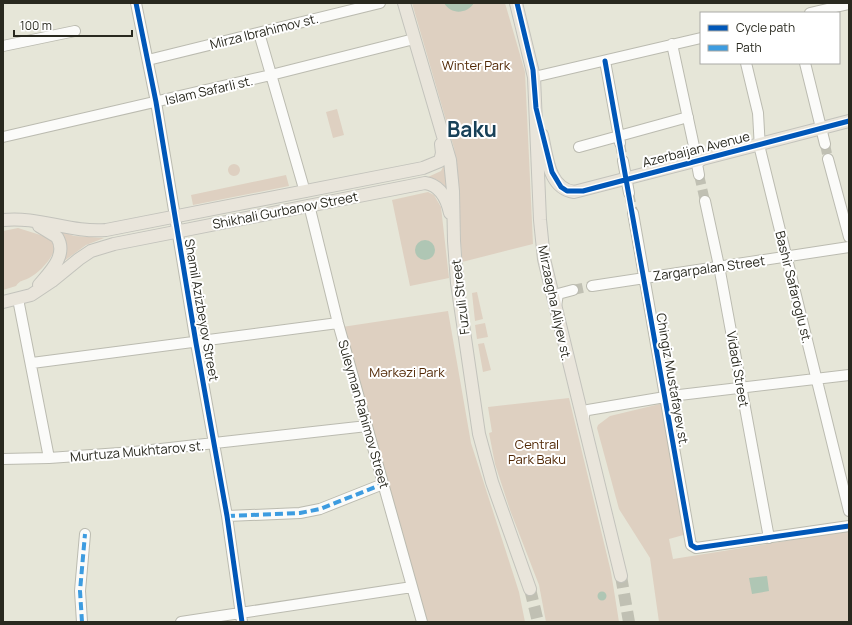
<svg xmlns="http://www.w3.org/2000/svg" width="852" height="625" font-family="Manrope,sans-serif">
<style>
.green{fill:#ded0c1}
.water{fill:#afc6b4}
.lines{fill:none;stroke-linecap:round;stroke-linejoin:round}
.minor-tunnel{stroke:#c0c0b3;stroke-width:10;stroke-dasharray:10 5;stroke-linecap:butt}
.major-tunnel{stroke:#c0c0b3;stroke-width:12;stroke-dasharray:12 6;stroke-linecap:butt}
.minor-casing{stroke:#bbbbb0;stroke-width:12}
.major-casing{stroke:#c3c3bc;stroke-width:14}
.minor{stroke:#fbfbf9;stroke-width:10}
.major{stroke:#e9e5db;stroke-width:12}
.quiet{stroke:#3d9ce0;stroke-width:4;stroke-dasharray:8 4;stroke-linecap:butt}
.cycleway-casing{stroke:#fff;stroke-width:8}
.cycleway{stroke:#0057b8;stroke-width:5}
.labels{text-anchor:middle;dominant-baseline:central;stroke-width:4;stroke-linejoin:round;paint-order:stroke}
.street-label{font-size:13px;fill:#29291f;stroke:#fff}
.park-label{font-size:13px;fill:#512805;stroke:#fff}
.town-label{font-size:21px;font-weight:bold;fill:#184158;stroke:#fff}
</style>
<rect width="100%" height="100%" fill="#e6e6d8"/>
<path class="green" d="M412,3H505L525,72L533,244L462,262L457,169L454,148Z
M337,109L344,135L333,138L326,112Z
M447,159L450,195C445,185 440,179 428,177L441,171Z
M228 170a6 6 0 1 1 12 0a6 6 0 1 1-12 0Z
M286,175L289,186L193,205L191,195Z
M428,192L434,195L441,207L449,278L410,286L392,200Z
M18,228L50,238L56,246C53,258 40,272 29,278C23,281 20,280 16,286L3,290V231Z
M57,230L74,236L104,238L86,245L60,264C69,250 69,242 57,230Z
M477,292L483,319L475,321L472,293Z
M448,311L471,443L519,592L525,622H425L342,327Z
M485,323L488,337L477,339L475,325Z
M484,343L491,370L483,372L478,344Z
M569,398L611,572L619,622H546L539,585L510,510L495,464L489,433L492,432L488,407Z
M664,403L687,534L669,539L673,559L849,531V622H659L650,558L619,509L597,428L598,425L610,416Z"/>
<path class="water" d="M444,3H474C467,14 451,15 444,3Z
M415 250a10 10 0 1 1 20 0a10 10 0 1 1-20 0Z
M767,576L769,591L752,594L749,578Z
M597.5 596a4.5 4.5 0 1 1 9 0a4.5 4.5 0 1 1-9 0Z"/>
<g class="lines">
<path class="minor-tunnel" d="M620,143L623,161
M825,144L828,159
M699,175L705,201
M629,193L633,213
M573,290L592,286"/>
<path class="major-tunnel" d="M621,576L629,622
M530,589L538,622"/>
<g class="minor-casing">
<path id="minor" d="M136,3L156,102L196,343L227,516L242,622
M810,13L849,4
M259,33L305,192
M672,44L695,151L694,159L691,162
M3,46L75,31
M148,60L380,3
M605,61L620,143
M746,63L758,113L760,149L849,511
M805,63L825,144
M534,77L701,38
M3,137L271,75L414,39
M579,147L688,117
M828,159L849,237
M623,161L629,193
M699,175L697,164L703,159
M705,201L719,266L769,538
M309,205L338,323L422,622
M633,213L691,545L696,548L849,526
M592,286L849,247
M18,299L49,458
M556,306L558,294L573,290
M32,363L338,323
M584,422V413L588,410L671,396L849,375
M3,459L49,458L134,452L367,426
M227,516L300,513L320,509L383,484
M82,622L80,591L85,534
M181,622L412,587"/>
</g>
<g class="major-casing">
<path id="major" d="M404,3L450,160L453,191L454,241L457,283L479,434L492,482L530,589
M516,3L534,77L540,220L544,259L621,576
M542,135C547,156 548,188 574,192L849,121
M3,220C38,216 71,233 106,230L423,168L440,161L442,153L441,144
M39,226L57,237C68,255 50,272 39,285
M3,302L31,295L52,281L79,259L91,251L114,244L425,183C440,185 447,199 450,213"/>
</g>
<use href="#minor" class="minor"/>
<use href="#major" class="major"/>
<path class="quiet" d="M227,516L300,513L320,509L383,484
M82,622L80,591L85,534"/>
<g class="cycleway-casing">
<path id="cycleway" d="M136,3L156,102L196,343L227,516L242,622
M517,3L533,70L536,108L552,172L561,187L567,191H583L849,121
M605,61L691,545L696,548L849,526"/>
</g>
<use href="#cycleway" class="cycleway"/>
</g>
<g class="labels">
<g class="street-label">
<text transform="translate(264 31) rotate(-14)">Mirza Ibrahimov st.</text>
<text transform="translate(209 90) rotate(-13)">Islam Safarli st.</text>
<text transform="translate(696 149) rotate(-14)">Azerbaijan Avenue</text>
<text transform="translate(285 210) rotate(-11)">Shikhali Gurbanov Street</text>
<text transform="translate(709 268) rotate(-8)">Zargarpalan Street</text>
<text transform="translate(794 287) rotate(76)">Bashir Safaroglu st.</text>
<text transform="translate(460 297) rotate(-97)">Fuzuli Street</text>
<text transform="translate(555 303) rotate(78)">Mirzaagha Aliyev st.</text>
<text transform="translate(202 310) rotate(80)">Shamil Azizbeyov Street</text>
<text transform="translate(738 369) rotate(80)">Vidadi Street</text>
<text transform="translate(673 380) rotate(80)">Chingiz Mustafayev st.</text>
<text transform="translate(364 414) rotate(74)">Suleyman Rahimov Street</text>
<text transform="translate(137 451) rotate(-5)">Murtuza Mukhtarov st.</text>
</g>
<g class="park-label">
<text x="476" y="65">Winter Park</text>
<text x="407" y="372">Mərkəzi Park</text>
<text x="537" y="444">Central<tspan x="537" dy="15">Park Baku</tspan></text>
</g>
<g class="town-label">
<text x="472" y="129">Baku</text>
</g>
</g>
<rect width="852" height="625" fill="none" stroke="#29291f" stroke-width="8"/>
<rect x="700" y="12" width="140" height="52" fill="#ffffff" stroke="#a9a9a5"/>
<rect x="708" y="25" width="20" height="6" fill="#0057b8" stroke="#a9a9a5"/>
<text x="736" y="32" font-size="12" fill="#29291f">Cycle path</text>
<rect x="708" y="45" width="20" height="6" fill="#3d9ce0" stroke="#a9a9a5"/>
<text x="736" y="52" font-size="12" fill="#29291f">Path</text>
<path d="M14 30v6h118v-6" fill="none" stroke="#29291f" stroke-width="2"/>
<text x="20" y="30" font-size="12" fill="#29291f" stroke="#ffffff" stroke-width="3" paint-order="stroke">100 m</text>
</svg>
